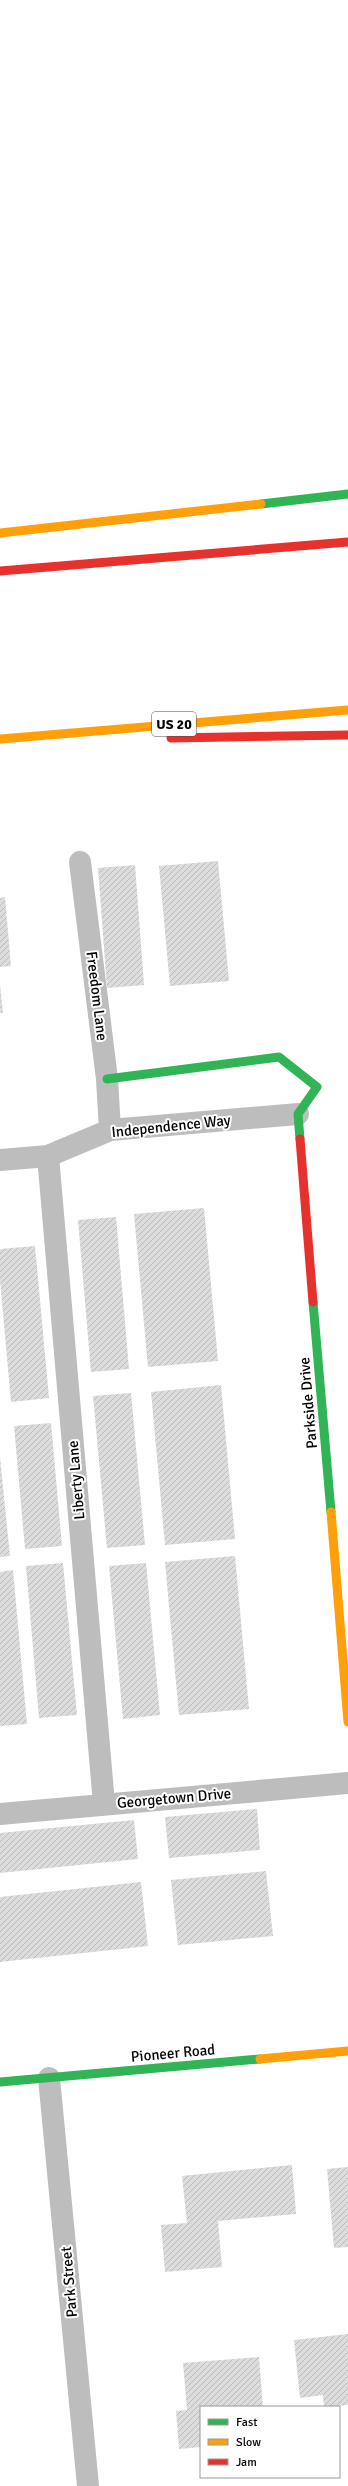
<svg xmlns="http://www.w3.org/2000/svg" width="348" height="2486" font-family="Signika,sans-serif">
<style>
.building{fill:url(#building-hatch)}
.lines{fill:none;stroke-linecap:round;stroke-linejoin:round}
.street{stroke:#bdbdbd;stroke-width:22}
.fast{stroke:#30b455;stroke-width:9}
.slow{stroke:#ff9f0a;stroke-width:9}
.jam{stroke:#e5322d;stroke-width:9}
.labels{text-anchor:middle;dominant-baseline:central;stroke-width:4;stroke-linejoin:round;paint-order:stroke}
.shield{fill:#fff;stroke:#4c4c4c;stroke-width:1}
.shield-label{font-size:14px;font-weight:bold;fill:#000}
.street-label{font-size:15px;fill:#000;stroke:#fff}
</style>
<defs>
<pattern id="building-hatch" width="6" height="6" patternUnits="userSpaceOnUse"><rect width="6" height="6" fill="#dcdcdc"/><path d="M-1 1l2-2M0 6l6-6M5 7l2-2" fill="none" stroke="#bbb"/></pattern>
</defs>
<rect width="100%" height="100%" fill="#fff"/>
<path class="building" d="M218,861L229,981L170,986L159,866Z
M135,865L144,985L107,988L98,868Z
M5,897L11,966L0,967V898Z
M0,985L3,1013H0Z
M204,1208L218,1361L148,1367L134,1214Z
M116,1217L129,1369L91,1372L78,1220Z
M35,1246L49,1398L11,1402L0,1280V1249Z
M221,1385L235,1539L165,1545L151,1392Z
M131,1393L145,1545L107,1548L93,1396Z
M51,1423L62,1546L25,1549L14,1426Z
M0,1457L10,1556L0,1557Z
M235,1556L249,1709L179,1715L165,1562Z
M63,1563L77,1715L39,1718L26,1566Z
M146,1563L160,1715L123,1719L109,1566Z
M13,1570L27,1724L0,1726V1572Z
M257,1809L260,1850L169,1858L165,1817Z
M134,1820L138,1859L0,1873V1833Z
M266,1871L273,1936L178,1945L171,1880Z
M141,1882L148,1946L0,1962V1897Z
M292,2165L296,2214L218,2221L222,2267L165,2272L161,2225L187,2223L182,2176Z
M348,2167V2247L334,2248L327,2169Z
M348,2334V2405L324,2407L323,2395L300,2398L294,2340Z
M259,2357L263,2407H201V2447L179,2449L176,2411L187,2410L183,2363Z"/>
<g class="lines">
<path class="street" d="M80,862L107,1079L110,1130
M48,1156L104,1804
M0,1160L48,1156L110,1130L298,1114
M0,1814L348,1783
M49,2078L88,2486"/>
<path class="fast" d="M261,504L348,494
M107,1079L279,1057L317,1087L298,1114L300,1139
M313,1302L331,1512
M0,2082L260,2059"/>
<path class="slow" d="M0,533L261,504
M0,739L348,710
M331,1512L348,1722
M260,2059L348,2051"/>
<path class="jam" d="M0,571L348,542
M171,738L348,735
M300,1139L313,1302"/>
</g>
<g class="labels">
<rect class="shield" x="152" y="712" width="44" height="24" rx="3"/>
<g class="shield-label">
<text x="174" y="724">US 20</text>
</g>
<g class="street-label">
<text transform="translate(97 996) rotate(83)">Freedom Lane</text>
<text transform="translate(171 1126) rotate(-6)">Independence Way</text>
<text transform="translate(308 1403) rotate(-95)">Parkside Drive</text>
<text transform="translate(76 1480) rotate(-95)">Liberty Lane</text>
<text transform="translate(174 1798) rotate(-5)">Georgetown Drive</text>
<text transform="translate(173 2053) rotate(-5)">Pioneer Road</text>
<text transform="translate(69 2282) rotate(-95)">Park Street</text>
</g>
</g>
<rect x="200" y="2406" width="140" height="72" fill="#ffffff" stroke="#999999"/>
<rect x="208" y="2419" width="20" height="6" fill="#30b455" stroke="#999999"/>
<text x="236" y="2426" font-size="12" fill="#000000">Fast</text>
<rect x="208" y="2439" width="20" height="6" fill="#ff9f0a" stroke="#999999"/>
<text x="236" y="2446" font-size="12" fill="#000000">Slow</text>
<rect x="208" y="2459" width="20" height="6" fill="#e5322d" stroke="#999999"/>
<text x="236" y="2466" font-size="12" fill="#000000">Jam</text>
</svg>
